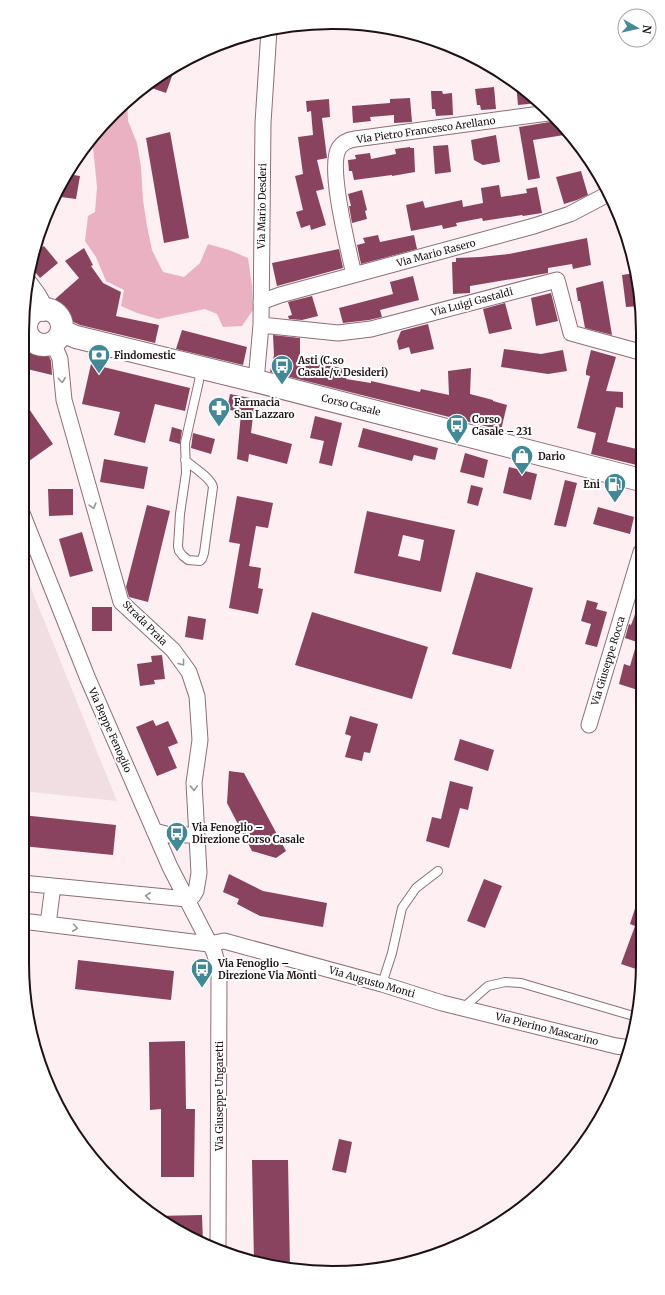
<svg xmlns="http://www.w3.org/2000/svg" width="665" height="1295" font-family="Merriweather,serif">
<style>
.built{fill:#f0dee3}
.green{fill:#eab1c3}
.building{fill:#89435e;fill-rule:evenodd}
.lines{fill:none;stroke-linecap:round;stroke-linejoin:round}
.lane-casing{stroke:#8f6e78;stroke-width:10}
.street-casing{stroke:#8f6e78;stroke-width:17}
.secondary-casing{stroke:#8f6e78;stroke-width:24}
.lane{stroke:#fff;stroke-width:8}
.street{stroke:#fff;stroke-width:15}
.secondary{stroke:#fff;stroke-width:22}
.oneway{stroke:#9a9496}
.labels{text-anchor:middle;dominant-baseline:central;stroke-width:4;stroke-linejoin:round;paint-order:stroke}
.street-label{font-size:10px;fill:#1f1216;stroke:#fff}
.poi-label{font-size:10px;font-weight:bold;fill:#1f1216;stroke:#fff;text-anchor:start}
.rim{fill:none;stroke:#1f1216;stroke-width:2}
</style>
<rect width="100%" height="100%" fill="#feeff3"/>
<path class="built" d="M22,566L117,801L22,791Z"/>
<path class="green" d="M127,100L128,121L137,143L141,167L143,200L147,226L152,250L163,272L184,277L200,263L208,244L229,250L248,258L252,286L253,310L242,326L223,327L217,314L205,309L158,319L137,313L121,306L124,290L106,281L96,257L85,241L88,216L95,212L97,187L92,137Z"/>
<path class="building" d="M176,65L166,93L146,86L158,77Z
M516,83L522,86L538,103L518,105Z
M494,87L496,109L481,110L480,105H477L475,89Z
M431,91H442L443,94L452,93L453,115L436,116L435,109H432Z
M410,98L412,122L394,123V115L370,117L371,121L353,123L352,106L390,103V99Z
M329,99L330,117L322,118L327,158L317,160L324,189L316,191L326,225L311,230L310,225L301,228L296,212L303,210L295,176L303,174L298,137L313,135L311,111L307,112L306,101Z
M556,121L562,127L564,135L533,140L540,178L528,180L519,127Z
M170,132L189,238L164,243L146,138Z
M496,135L500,162L483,165L474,160L471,140Z
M448,145L451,172L435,174L433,146Z
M410,147V148H414L415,172L392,176V175L354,180L352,171H349L348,160L356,159L355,155L370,153L371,159L396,154L395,149Z
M581,171L588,195L577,200L564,204L556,177Z
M67,174L80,176L76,199L54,196Z
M499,185L501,197L527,193L526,189L537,187L542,213L523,216L522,215L483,221L482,218L456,223L457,226L443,229L442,225L411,231L406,205L423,201L425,208L462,200L463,207L483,203L481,188Z
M362,190L367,210L365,211L367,219L352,223L349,206H351L348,194Z
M378,235L380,242L414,235L417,249L361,264L357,245L365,243L363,238Z
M587,238L591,265L573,269L572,264L548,268V273L470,286V293L453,294L452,262H456V258L480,257L509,254Z
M44,246L58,263L40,278L30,266L32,255Z
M84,248L93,265L91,266L103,283L121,292L116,316L159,325L155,343L80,325L69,320L54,305L53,301L79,278L65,261Z
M339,249L343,268L277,286L272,263Z
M635,273L640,290V306L626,307L622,275Z
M413,276L419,300L380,310L382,317L369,320L343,323L339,308L393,294L390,282Z
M603,281L612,335L585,328L580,301H578L576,288Z
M551,293L558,321L536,326L531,298Z
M312,296L318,316L302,320L289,319L288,316L292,315L288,302Z
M505,303L512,329L489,334L483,309Z
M428,324L434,349L411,354L409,347L399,350L397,341L401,331Z
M182,330L247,347L243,365L176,349Z
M273,335L300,338V358L348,370L346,379L371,383V381L420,392L421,389L449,395L448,371L471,368L470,394L493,400V401L507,405L501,430L270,372L274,355Z
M23,347L48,354L51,361L52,375L23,368Z
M504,349L541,354L563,350L567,371L548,374L501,367Z
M591,350L616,357L606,391L623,392V408L616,407L607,442L641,450V466L591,454L596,433L577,428L590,376L586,375V371Z
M91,364L190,388L185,411L155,404L145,443L114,435L120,412L82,404Z
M230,394L255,399L251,433L292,444L287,464L249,454L248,462L237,459L241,413L227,409Z
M23,400L53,444L29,461L23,451Z
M315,416L342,423L332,466L319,463L324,441L310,438Z
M172,427L182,430L180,444L169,441Z
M363,428L438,448L435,460L414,455L412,461L358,447Z
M193,433L215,439L211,454L191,448Z
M465,453L488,460L484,478L460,472Z
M104,459L148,467L144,489L100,482Z
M509,467L537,474L531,500L503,493Z
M565,480L577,483L566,527L554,525Z
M471,485L483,488L478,506L467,503Z
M48,489H73V515L49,516Z
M237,496L273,503L268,528L256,526L249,566L261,568L258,588L263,589L258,614L229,608L240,544L229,542Z
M147,505L170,511L148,602L129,597L126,587Z
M598,507L634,517L630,534L593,524Z
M367,511L455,530L441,592L354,573ZM403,535L424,540L420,561L398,556Z
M82,532L93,571L70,577L59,539Z
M476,572L533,588L511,669L452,654Z
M587,600L598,603L596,609L607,612L597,647L585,644L591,624L581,621Z
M640,601H641V691L619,684L624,664L630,666L637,642L625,638L629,624L631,625Z
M92,607H112V631H92Z
M312,612L428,647L412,699L295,665Z
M188,616L206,619L203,640L185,637Z
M162,655L165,679L154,680L155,684L140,686L137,664L152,662L151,656Z
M350,716L378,724L370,753L364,752L362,761L345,757L351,736L345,734Z
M153,720L156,726L168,721L178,743L168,747L177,768L157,776L136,727Z
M460,739L494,750L488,771L454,760Z
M229,771L244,773L286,851L276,858L252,851L227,803Z
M450,781L473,787L468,810L460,808L449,848L426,841L432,817L441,819Z
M22,815L116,825L113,855L22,846Z
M229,874L263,891L327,903L323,927L260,916L237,904L239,899L223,892Z
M484,879L502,886L485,928L467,921Z
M640,893H642V971L621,964L635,926L630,924Z
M78,960L174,971L171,1000L75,989Z
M185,1041L186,1109H195L194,1177H161V1109L150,1110L149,1042Z
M339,1139L352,1142L346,1173L332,1170Z
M252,1160H288L290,1268L272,1267L254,1262Z
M202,1215L203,1244L160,1221L155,1216Z"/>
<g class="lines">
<g class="lane-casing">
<path id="lane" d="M185,460C193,467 211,478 213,487L204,553L202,559L200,561L188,560L183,556L179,551L178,546L180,514L186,473L185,443L199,381L201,369
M382,984L392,953L402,908L416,888L438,871
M463,1008L488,986L505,982L521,983L637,1017"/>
</g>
<g class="street-casing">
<path id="street" d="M354,275C349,251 327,167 339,148C343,142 348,140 355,139L548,113
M261,302L280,295L534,226L570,214L608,194
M261,325L338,333L371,329L557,280L571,333L640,352
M256,381L261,325L263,123L269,30
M22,513L88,679L170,867L214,952L217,962L219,976L218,1251
M589,725L641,552
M154,831L170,835H196
M22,883L187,899L193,896L196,891L199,873L194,783L200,740L197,696L189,672L173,650L121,602L64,400L60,359L53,342
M22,921L209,944L224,941L382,984L442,1003L616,1046L631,1048
M48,924L53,886"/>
</g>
<g class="secondary-casing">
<path id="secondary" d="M27,285L35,296L43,310
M26 327a18 18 0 1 1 36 0a18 18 0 1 1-36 0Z
M62,331L76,337L256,381L641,480"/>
</g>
<use href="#lane" class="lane"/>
<use href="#street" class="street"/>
<use href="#secondary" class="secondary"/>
</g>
<defs><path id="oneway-chevron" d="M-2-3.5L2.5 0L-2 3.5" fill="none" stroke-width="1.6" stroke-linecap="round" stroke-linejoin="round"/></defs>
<g class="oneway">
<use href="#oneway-chevron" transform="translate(62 380) rotate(84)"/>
<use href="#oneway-chevron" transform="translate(93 506) rotate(74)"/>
<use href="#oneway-chevron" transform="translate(182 663) rotate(52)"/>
<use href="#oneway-chevron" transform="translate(194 788) rotate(88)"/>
<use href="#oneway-chevron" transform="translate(148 896) rotate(-174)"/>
<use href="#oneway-chevron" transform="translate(75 928) rotate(7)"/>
</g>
<defs>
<g id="bank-pin" transform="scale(1.15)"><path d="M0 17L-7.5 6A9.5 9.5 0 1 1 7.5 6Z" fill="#438896" stroke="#fff"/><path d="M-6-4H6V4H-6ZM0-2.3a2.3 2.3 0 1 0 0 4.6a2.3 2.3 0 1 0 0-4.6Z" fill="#fff"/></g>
<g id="bus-pin" transform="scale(1.15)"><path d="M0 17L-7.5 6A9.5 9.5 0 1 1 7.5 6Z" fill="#438896" stroke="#fff"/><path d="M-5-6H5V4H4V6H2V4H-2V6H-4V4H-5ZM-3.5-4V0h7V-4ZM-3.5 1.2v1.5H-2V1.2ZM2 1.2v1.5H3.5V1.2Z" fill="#fff"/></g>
<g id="pharmacy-pin" transform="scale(1.15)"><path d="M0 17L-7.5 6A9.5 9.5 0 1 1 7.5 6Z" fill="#438896" stroke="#fff"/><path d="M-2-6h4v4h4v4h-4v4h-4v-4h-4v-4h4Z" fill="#fff"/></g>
<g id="shop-pin" transform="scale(1.15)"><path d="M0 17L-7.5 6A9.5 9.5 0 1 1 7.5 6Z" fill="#438896" stroke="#fff"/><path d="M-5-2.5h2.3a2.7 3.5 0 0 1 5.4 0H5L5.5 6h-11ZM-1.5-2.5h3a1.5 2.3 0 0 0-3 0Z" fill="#fff"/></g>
<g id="fuel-pin" transform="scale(1.15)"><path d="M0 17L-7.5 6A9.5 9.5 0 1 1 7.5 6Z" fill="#438896" stroke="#fff"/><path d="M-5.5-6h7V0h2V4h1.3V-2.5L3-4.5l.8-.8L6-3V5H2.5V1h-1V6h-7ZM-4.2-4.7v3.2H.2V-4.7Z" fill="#fff"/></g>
</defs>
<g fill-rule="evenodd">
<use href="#bank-pin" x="99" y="355"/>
<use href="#bus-pin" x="282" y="366"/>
<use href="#pharmacy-pin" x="219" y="408"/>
<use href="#bus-pin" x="457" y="425"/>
<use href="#shop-pin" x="522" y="456"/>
<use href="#fuel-pin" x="615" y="484"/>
<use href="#bus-pin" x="177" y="833"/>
<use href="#bus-pin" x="202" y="969"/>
</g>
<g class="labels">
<g class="street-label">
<text transform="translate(426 130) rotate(-8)">Via Pietro Francesco Arellano</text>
<text transform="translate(262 206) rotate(-89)">Via Mario Desderi</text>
<text transform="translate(436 253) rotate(-15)">Via Mario Rasero</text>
<text transform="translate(472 302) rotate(-15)">Via Luigi Gastaldi</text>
<text transform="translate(351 405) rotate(14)">Corso Casale</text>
<text transform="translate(145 623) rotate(45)">Strada Praia</text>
<text transform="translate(608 661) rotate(-73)">Via Giuseppe Rocca</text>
<text transform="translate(110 730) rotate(66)">Via Beppe Fenoglio</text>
<text transform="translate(372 982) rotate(16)">Via Augusto Monti</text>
<text transform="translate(547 1029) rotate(14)">Via Pierino Mascarino</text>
<text transform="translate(219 1096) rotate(-90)">Via Giuseppe Ungaretti</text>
</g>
<g class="poi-label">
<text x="114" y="355">Findomestic</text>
<text x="298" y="360">Asti (C.so<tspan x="298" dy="12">Casale/v. Desideri)</tspan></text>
<text x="234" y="402">Farmacia<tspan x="234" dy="12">San Lazzaro</tspan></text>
<text x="472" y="419">Corso<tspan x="472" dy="12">Casale – 231</tspan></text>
<text x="538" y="456">Dario</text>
<text x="600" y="484" text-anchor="end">Eni</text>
<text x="192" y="827">Via Fenoglio –<tspan x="192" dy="12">Direzione Corso Casale</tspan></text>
<text x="218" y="963">Via Fenoglio –<tspan x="218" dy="12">Direzione Via Monti</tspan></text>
</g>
</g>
<path d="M0 0H665V1295H0ZM332 29H333A303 303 0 0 1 636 332V963A303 303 0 0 1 333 1266H332A303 303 0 0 1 29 963V332A303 303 0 0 1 332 29Z" fill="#fff" fill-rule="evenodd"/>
<path class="rim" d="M332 29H333A303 303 0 0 1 636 332V963A303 303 0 0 1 333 1266H332A303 303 0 0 1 29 963V332A303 303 0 0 1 332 29Z"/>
<g transform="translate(637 28) rotate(98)"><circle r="19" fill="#ffffff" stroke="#a5a0a2"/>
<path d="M0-3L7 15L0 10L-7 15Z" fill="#438896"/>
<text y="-6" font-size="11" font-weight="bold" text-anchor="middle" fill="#1f1216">N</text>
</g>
</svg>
